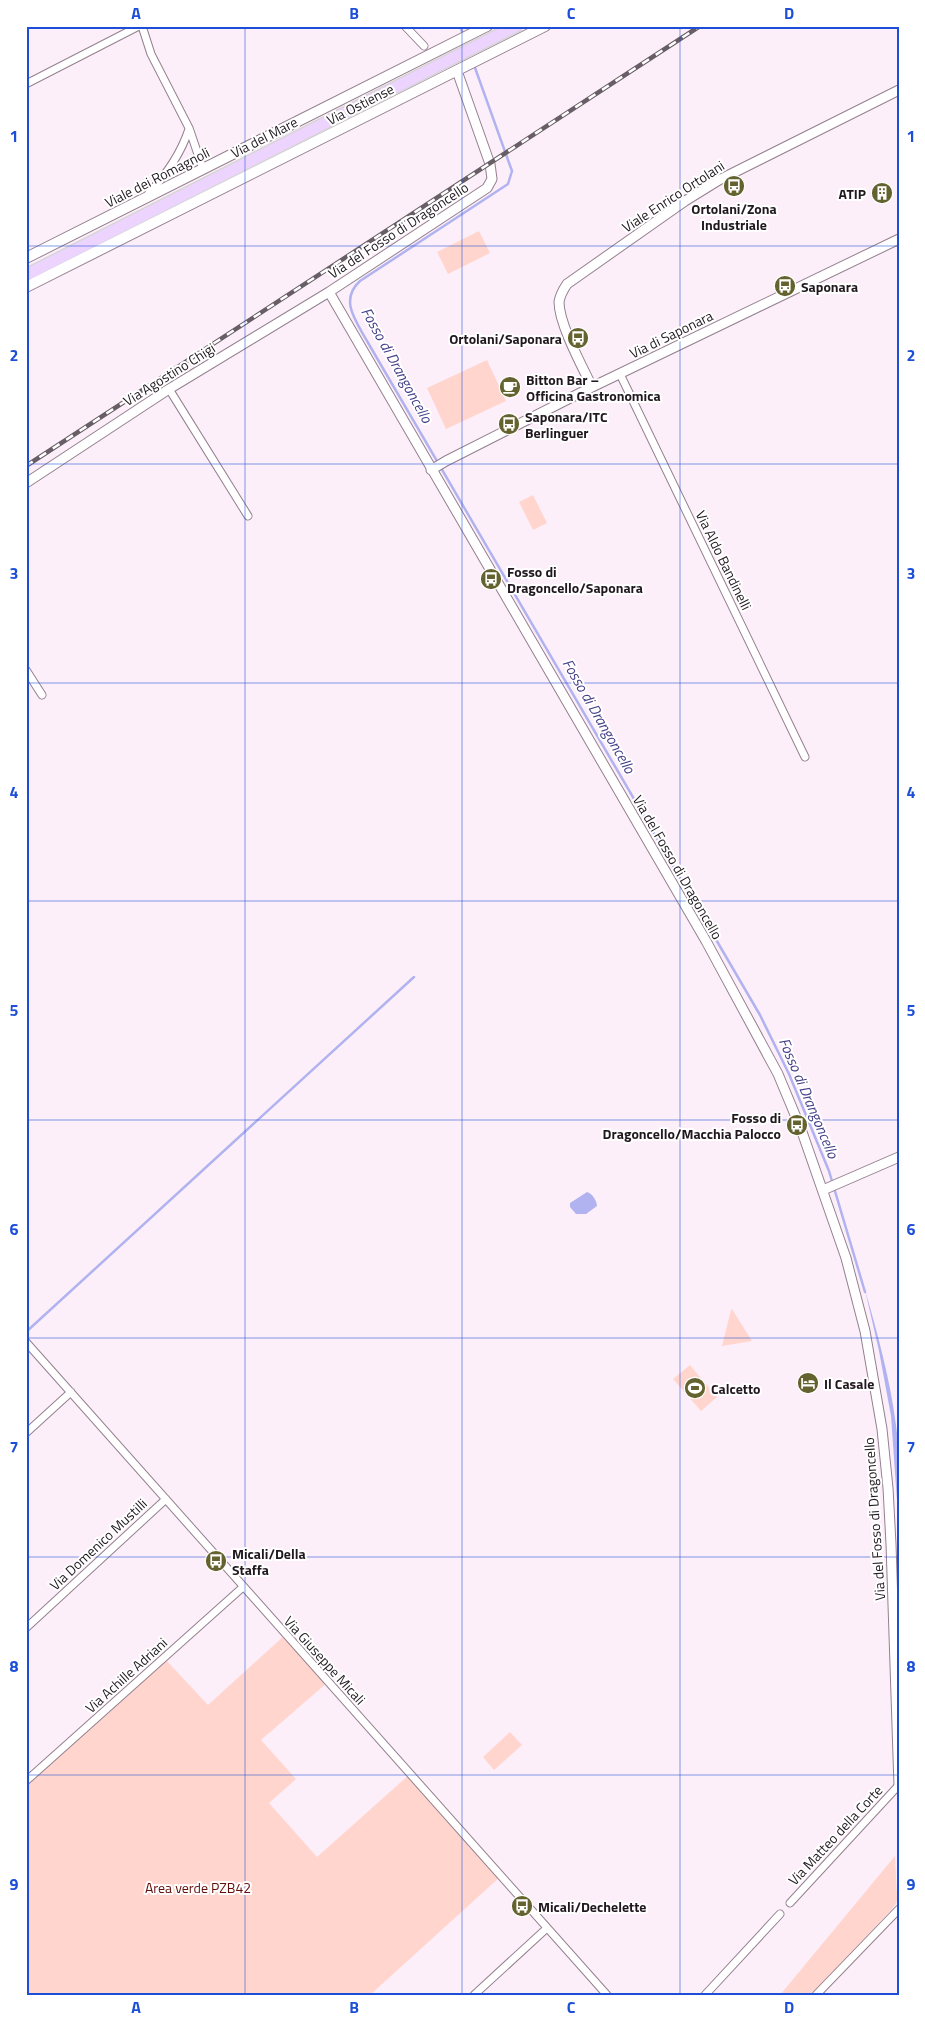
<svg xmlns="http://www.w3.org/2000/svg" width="925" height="2021" font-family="'Titillium Web',sans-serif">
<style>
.green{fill:#ffd5ce}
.water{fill:#b1b3f0}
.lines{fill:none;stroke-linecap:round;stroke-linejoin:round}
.stream{stroke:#b1b3f0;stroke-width:2.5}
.minor-casing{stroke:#94808f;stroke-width:9}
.tertiary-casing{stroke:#94808f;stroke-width:11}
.secondary-casing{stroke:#94808f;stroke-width:12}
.primary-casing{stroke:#d7d5d6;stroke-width:14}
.minor{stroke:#fff;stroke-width:7}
.tertiary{stroke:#fff;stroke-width:9}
.secondary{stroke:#fff;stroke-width:10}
.primary{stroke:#ecd4ff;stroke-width:11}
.rail-casing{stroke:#685e65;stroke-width:4.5}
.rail{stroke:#fff;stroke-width:2.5;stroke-dasharray:8;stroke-linecap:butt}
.grid{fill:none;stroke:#1d4ed8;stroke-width:1;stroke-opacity:0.55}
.labels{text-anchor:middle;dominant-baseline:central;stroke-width:4;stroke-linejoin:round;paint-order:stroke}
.street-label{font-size:14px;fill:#20181e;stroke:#fff}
.poi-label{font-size:14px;font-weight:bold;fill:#20181e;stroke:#fff;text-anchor:start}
.park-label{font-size:14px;fill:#630f0a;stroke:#fff}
.water-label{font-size:15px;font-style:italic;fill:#454089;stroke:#fff}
.neatline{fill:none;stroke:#1d4ed8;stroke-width:2}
.grid-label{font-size:16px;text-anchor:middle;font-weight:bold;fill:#1d4ed8}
</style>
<rect width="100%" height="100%" fill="#fdeff9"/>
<path class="green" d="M479,231L490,253L448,274L437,252Z
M487,360L506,401L446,429L427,388Z
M533,495L547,523L533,530L519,502Z
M732,1309L752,1341L722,1346L731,1310Z
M690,1365L717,1397L701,1411L673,1379Z
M285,1635L328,1682L261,1740L296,1779L269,1803L317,1857L410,1774L501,1876L370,1995H26V1781L164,1658L208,1705Z
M510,1732L522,1745L494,1770L483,1757Z
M895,1856L897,1899L896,1904L892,1909L811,1995H780Z"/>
<path class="water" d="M587,1192C592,1193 597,1201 597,1206L586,1214H576L570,1207V1203Z
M865,1290C878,1335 890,1379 896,1425C901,1459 899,1495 899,1529L891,1416L879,1351Z"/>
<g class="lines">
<path class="stream" d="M460,26L463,34
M474,65L512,171L508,184L360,281C339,300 356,321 367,341L760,1015L789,1074L829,1171L865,1292
M26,1332L414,977"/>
<g class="minor-casing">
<path id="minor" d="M142,26L151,54L189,128L203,169
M405,26L424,46
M26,84L139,26
M149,193C166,175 181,153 189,129
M620,374L805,757
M169,389L248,516
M26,670L42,695
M26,1342L607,1995
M26,1433L71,1392
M26,1628L166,1499
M26,1781L243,1587
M790,1903L899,1785
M474,1995L547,1928
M705,1995L780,1914
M816,1995L899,1909"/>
</g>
<g class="tertiary-casing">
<path id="tertiary" d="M329,292L706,941L778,1074L801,1129L846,1258L865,1331L882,1429L888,1488L891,1544L899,1786
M592,387C582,366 559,324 559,302C560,295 563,290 567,284L685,201L719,180L899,90
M431,470L446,461L592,387L899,239
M26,483L169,389L329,292L487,188L492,179L490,164L457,71
M823,1190L899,1157"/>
</g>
<g class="secondary-casing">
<path id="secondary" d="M26,258L487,26
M26,287L545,26"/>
</g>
<g class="primary-casing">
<path id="primary" d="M26,275L516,26"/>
</g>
<use href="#minor" class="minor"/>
<use href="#tertiary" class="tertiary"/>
<use href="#secondary" class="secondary"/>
<use href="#primary" class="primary"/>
<g class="rail-casing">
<path id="rail" d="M26,466L700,26"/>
</g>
<use href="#rail" class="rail"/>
</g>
<path class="grid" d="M245,26V1995M462,26V1995M680,26V1995M26,246H899M26,464H899M26,683H899M26,901H899M26,1120H899M26,1338H899M26,1557H899M26,1775H899"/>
<defs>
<g id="bus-disc" transform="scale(1.125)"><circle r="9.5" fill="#64622f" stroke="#fff"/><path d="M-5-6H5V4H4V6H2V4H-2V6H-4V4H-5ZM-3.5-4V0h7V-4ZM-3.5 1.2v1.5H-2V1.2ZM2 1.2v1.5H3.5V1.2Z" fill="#fff"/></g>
<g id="building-disc" transform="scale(1.125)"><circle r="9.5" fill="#64622f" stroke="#fff"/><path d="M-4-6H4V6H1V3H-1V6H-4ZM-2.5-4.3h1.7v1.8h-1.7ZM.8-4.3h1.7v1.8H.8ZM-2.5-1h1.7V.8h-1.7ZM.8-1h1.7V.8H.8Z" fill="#fff"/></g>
<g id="cafe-disc" transform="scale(1.125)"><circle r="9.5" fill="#64622f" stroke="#fff"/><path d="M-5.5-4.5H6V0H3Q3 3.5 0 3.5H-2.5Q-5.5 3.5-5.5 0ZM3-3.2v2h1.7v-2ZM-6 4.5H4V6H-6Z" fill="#fff"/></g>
<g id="hotel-disc" transform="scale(1.125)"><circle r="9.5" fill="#64622f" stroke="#fff"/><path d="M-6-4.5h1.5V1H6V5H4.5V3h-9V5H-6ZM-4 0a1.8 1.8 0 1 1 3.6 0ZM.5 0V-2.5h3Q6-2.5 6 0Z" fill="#fff"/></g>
<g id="stadium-disc" transform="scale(1.125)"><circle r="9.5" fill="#64622f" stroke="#fff"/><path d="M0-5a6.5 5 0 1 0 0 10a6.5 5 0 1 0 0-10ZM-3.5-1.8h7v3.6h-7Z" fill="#fff"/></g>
</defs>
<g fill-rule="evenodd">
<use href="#bus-disc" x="734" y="186"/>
<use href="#building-disc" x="882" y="193"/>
<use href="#bus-disc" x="785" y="286"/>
<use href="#bus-disc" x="578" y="338"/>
<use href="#cafe-disc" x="510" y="387"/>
<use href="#bus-disc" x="509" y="424"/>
<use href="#bus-disc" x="491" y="579"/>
<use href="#bus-disc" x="797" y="1125"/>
<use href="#hotel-disc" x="808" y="1383"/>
<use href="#stadium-disc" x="695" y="1388"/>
<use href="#bus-disc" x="216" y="1561"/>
<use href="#bus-disc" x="522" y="1906"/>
</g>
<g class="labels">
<g class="street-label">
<text transform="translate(360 104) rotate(-27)">Via Ostiense</text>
<text transform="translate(264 137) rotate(-27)">Via del Mare</text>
<text transform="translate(157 177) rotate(-27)">Viale dei Romagnoli</text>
<text transform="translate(673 196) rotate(-33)">Viale Enrico Ortolani</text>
<text transform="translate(398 230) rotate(-33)">Via del Fosso di Dragoncello</text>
<text transform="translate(671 334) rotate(-26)">Via di Saponara</text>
<text transform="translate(169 374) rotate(-32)">Via Agostino Chigi</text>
<text transform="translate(724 560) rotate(64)">Via Aldo Bandinelli</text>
<text transform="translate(678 867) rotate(60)">Via del Fosso di Dragoncello</text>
<text transform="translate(874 1519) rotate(-94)">Via del Fosso di Dragoncello</text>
<text transform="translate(98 1544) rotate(-43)">Via Domenico Mustilli</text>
<text transform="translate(325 1660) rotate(48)">Via Giuseppe Micali</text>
<text transform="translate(126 1675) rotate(-42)">Via Achille Adriani</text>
<text transform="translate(835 1835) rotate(-47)">Via Matteo della Corte</text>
</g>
<g class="poi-label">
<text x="866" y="193" text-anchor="end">ATIP</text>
<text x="734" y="208" text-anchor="middle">Ortolani/Zona<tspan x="734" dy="16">Industriale</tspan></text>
<text x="801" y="286">Saponara</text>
<text x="562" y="338" text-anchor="end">Ortolani/Saponara</text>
<text x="526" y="379">Bitton Bar –<tspan x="526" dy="16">Officina Gastronomica</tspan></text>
<text x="525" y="416">Saponara/ITC<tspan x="525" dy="16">Berlinguer</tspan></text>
<text x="507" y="571">Fosso di<tspan x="507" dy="16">Dragoncello/Saponara</tspan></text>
<text x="781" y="1117" text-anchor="end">Fosso di<tspan x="781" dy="16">Dragoncello/Macchia Palocco</tspan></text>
<text x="824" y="1383">Il Casale</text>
<text x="711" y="1388">Calcetto</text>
<text x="232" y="1553">Micali/Della<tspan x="232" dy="16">Staffa</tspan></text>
<text x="538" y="1906">Micali/Dechelette</text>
</g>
<g class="park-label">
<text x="198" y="1887">Area verde PZB42</text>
</g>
<g class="water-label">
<text transform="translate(397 365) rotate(61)">Fosso di Drangoncello</text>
<text transform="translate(599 716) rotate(60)">Fosso di Drangoncello</text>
<text transform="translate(809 1098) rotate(67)">Fosso di Drangoncello</text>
</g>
</g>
<rect width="925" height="2021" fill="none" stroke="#ffffff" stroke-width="55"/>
<rect x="28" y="28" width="870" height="1966" class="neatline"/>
<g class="grid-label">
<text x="136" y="19">A</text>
<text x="354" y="19">B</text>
<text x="571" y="19">C</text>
<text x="789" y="19">D</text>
<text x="14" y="142">1</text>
<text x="911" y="142">1</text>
<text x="14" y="361">2</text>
<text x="911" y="361">2</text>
<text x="14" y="579">3</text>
<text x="911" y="579">3</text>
<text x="14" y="798">4</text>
<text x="911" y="798">4</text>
<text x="14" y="1016">5</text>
<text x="911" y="1016">5</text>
<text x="14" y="1235">6</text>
<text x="911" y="1235">6</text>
<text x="14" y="1453">7</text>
<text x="911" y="1453">7</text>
<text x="14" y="1672">8</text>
<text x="911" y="1672">8</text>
<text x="14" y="1890">9</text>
<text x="911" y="1890">9</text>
<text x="136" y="2013">A</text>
<text x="354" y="2013">B</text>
<text x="571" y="2013">C</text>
<text x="789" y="2013">D</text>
</g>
</svg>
